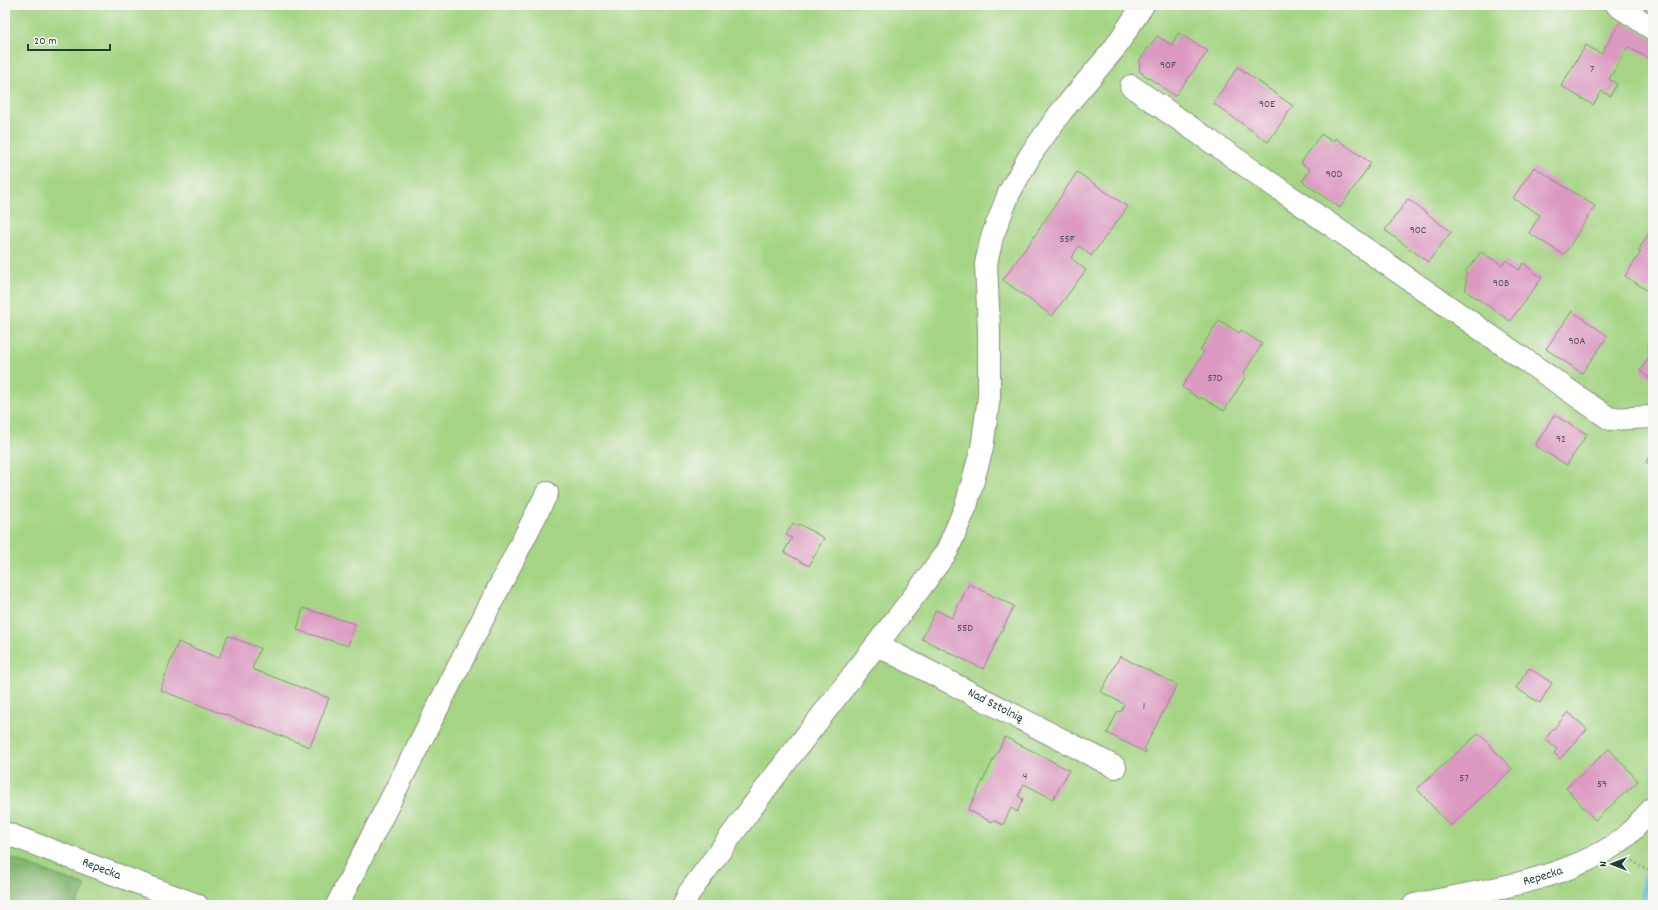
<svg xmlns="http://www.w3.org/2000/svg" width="1658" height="910" font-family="Dekko,sans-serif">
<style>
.green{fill:#a5d584;stroke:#62895c}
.forest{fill:#84b672;stroke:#527a53}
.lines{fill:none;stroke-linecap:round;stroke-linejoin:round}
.stream{stroke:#5eb8db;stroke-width:8}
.building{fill:#db98c1}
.minor-casing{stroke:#868e7b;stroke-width:24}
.path{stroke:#868e7b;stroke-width:2.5;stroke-dasharray:1 3;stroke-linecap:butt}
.minor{stroke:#fff;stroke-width:22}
.labels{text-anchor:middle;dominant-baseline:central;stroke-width:3.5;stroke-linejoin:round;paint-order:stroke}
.number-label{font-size:11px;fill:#4e5457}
.street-label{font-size:13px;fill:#1f3d34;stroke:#f6f6f2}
</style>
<rect width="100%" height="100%" fill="#f6f6f2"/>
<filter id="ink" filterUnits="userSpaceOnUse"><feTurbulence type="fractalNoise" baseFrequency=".025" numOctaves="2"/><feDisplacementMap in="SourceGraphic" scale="8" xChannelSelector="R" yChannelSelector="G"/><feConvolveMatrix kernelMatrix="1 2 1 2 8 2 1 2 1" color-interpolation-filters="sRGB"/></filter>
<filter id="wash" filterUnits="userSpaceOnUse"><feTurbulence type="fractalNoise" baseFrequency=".012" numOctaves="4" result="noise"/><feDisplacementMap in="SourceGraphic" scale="16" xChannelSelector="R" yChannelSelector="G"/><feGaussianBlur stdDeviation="0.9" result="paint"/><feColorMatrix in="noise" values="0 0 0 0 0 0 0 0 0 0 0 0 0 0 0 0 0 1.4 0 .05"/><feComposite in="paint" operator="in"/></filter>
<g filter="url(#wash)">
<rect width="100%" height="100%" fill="#eee0c2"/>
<path class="green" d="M5,5H1653V905H5Z"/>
<path class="forest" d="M5,856L86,886L76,905H5Z"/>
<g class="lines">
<path class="stream" d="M1644,905L1645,880L1653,867"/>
</g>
<g id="blocks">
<path class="building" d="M1621,21L1653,40V56L1651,60L1628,47L1609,79L1617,84L1610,96L1602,91L1593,105L1561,86L1586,45L1601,54Z
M1178,33L1208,51L1175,96L1139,71L1140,60L1157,36L1172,45Z
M1238,67L1293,106L1268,142L1213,103Z
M1321,134L1333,142L1335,138L1371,163L1340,208L1302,181L1310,170L1301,163Z
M1534,167L1595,206L1564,255L1529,233L1540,215L1513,198Z
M1077,172L1128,207L1091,256L1079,246L1071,258L1086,270L1052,316L1003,280L1036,234Z
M1408,199L1451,232L1428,262L1385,230Z
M1653,226V283L1648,291L1625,276L1641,252L1638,251Z
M1481,252L1502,265L1506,260L1519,270L1523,263L1542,278L1510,321L1466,291V271Z
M1572,311L1608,336L1582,373L1546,349Z
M1219,320L1239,333L1241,330L1262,344L1243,374L1246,376L1224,411L1201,397L1200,399L1182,387L1204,352L1200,350Z
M1651,354L1653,355V381L1640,371Z
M1554,415L1587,434L1567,465L1535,446Z
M1653,449V466L1646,462Z
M793,523L798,526L799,524L824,538L809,566L784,552L792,538L786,535Z
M969,584L1014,606L983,669L922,639L936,610L952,618Z
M303,608L355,624L348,646L297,630Z
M228,636L260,648L252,669L329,698L310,747L160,690L178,642L219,658Z
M1120,656L1177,685L1144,749L1147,751L1146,753L1107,733L1118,711L1121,712L1124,704L1101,692Z
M1529,668L1552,683L1540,703L1516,688Z
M1568,712L1587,729L1560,759L1554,753L1557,749L1545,739Z
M1479,733L1512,769L1450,826L1417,789Z
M1005,737L1069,770L1053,799L1024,784L1018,796L1023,799L1017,812L1011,808L1003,825L993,820L992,822L968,810Z
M1609,749L1638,781L1595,820L1566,788Z"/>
</g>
</g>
<g filter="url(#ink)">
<use href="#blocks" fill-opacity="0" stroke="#868e7b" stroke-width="1"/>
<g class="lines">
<g class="minor-casing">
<g id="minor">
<path d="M1617,5L1653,29"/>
<path d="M1131,86L1610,419L1653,417"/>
<path id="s1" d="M877,645L1115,767"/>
<path id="s2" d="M5,833L197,905"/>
<path d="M337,905L547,493"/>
<path d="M684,905L689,893L772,780L918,591L947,551L966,506L982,448L989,397V330L986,264L992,237L1009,193L1031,154L1061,112L1114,49L1143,5"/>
<path id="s3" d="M1414,905C1480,891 1559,882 1616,844C1630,835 1641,820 1653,808"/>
</g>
</g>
<path class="path" d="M1633,861L1640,866L1653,872"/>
<use href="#minor" class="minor"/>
</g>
</g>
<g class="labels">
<g class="number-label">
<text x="1168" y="66">90F</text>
<text x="1592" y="70">7</text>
<text x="1267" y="105">90E</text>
<text x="1334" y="175">90D</text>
<text x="1418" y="231">90C</text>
<text x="1067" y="240">55F</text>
<text x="1501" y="284">90B</text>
<text x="1577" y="342">90A</text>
<text x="1215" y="379">57D</text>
<text x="1561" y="440">92</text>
<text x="965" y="629">55D</text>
<text x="1144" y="707">1</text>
<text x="1025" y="777">4</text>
<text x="1464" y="779">57</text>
<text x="1602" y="785">59</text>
</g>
<g class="street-label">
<text stroke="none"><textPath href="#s1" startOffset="133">Nad Sztolnią</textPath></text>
<text stroke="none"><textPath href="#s2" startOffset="103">Repecka</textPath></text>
<text stroke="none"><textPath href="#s3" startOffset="132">Repecka</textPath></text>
</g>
</g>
<rect width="1658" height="910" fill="none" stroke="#f6f6f2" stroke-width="20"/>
<g transform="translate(1612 864) rotate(270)" stroke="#f6f6f2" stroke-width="3" paint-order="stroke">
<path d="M0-3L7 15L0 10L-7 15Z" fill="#1f3d34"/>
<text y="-6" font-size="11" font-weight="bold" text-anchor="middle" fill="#1f3d34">N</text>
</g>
<path d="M28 44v6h82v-6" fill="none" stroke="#1f3d34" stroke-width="2"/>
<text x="34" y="44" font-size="12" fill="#1f3d34" stroke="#f6f6f2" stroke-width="3" paint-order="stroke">20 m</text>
</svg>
